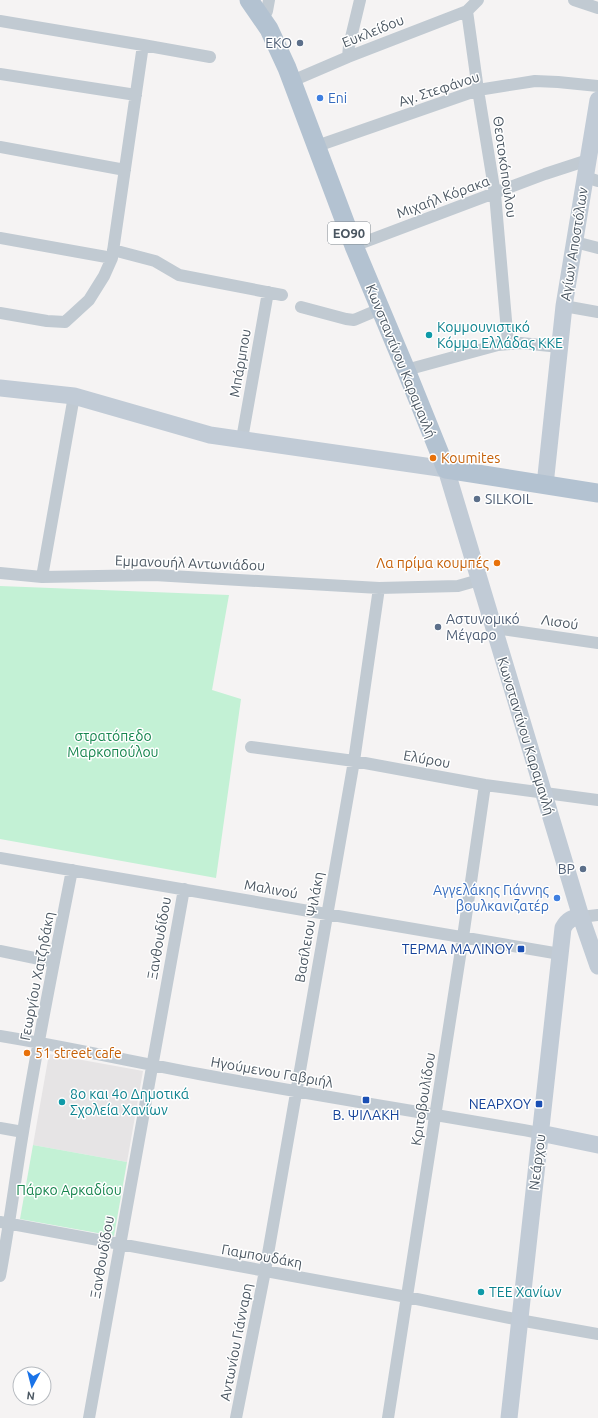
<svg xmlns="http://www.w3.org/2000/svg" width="598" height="1418" font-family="Ubuntu,sans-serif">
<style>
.education{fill:#e6e4e5}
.green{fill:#c3f1d5}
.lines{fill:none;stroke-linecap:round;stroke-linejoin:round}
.street{stroke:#c1cad2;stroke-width:12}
.secondary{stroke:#c1cbd6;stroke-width:17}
.primary{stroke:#b3c2d1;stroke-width:19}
.service-dot{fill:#5c6f8a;stroke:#fff;stroke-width:1.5}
.shop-dot{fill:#3f7fe0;stroke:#fff;stroke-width:1.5}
.culture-dot{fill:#0f9aa8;stroke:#fff;stroke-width:1.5}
.food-dot{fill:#e8710a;stroke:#fff;stroke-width:1.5}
.transit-dot{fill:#1a4fb4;stroke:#fff;stroke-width:1.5}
.labels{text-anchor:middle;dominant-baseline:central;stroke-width:3;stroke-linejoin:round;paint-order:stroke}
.shield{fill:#fff;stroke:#808990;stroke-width:1}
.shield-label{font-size:13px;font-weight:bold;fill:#4a5661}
.street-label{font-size:14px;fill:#4a5661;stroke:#fff}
.service-label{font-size:14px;fill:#4e5e75;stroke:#fff;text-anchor:end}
.shop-label{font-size:14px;fill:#366cbe;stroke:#fff;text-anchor:start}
.culture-label{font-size:14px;fill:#0d838f;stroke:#fff;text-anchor:start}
.food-label{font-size:14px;fill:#c56008;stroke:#fff;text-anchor:start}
.park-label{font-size:14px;fill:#17864f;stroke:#fff}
.transit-label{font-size:14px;fill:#164399;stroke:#fff;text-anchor:end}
</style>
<rect width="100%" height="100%" fill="#f5f3f3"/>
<path class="education" d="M49,1054L143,1071L127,1162L33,1145Z"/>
<path class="green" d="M0,586L229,595L212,690L241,699L216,878L0,839Z
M33,1145L127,1162L114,1236L20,1219Z"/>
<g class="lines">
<path class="street" d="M574,0L598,8
M467,11L478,90L495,194L508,343
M263,19L267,11L269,0
M0,21L143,45L210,57
M348,57L349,46L360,0
M0,74L136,95
M292,81L348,57L467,11L478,0
M317,146L478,90L535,81L558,82L598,86
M0,147L125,170
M585,177L598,181
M0,238L112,258
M575,242L598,248
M354,246L545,174L588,160
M113,250L155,261L179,275L282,295
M564,306L598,312
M301,307L346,319L354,320L380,309
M0,313L47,321L65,322L89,300L104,276L112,258L143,45
M406,370L498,345L521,343L560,347
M242,439L268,292
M0,573L42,577L154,575L379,588L458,586L479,580
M42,577L74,396
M494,628L598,643
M251,747L354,761L485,785L598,800
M0,858L560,954
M581,917L598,915
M0,951L54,962
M0,1036C67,1047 133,1062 199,1074C313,1095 427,1113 540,1133
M0,1128L23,1132
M0,1222L407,1297L519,1320L598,1334
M0,1276C9,1228 15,1180 23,1132C37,1045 55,957 72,870
M89,1418L184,889
M236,1418L265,1271L354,761L379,588
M388,1418L463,937L485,785"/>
<path class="secondary" d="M0,388L74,396L210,435L446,469L581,917L598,966
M545,485L564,306L598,100
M540,1133L598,1145
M509,1418L563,928C568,919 572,918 581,917"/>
<path class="primary" d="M249,0L269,29L287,68L354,246L406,370L446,469L598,493"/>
</g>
<g class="service-dot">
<circle cx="300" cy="43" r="4"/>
<circle cx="477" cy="499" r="4"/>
<circle cx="438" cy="627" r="4"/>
<circle cx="583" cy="869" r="4"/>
</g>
<g class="shop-dot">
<circle cx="320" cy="98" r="4"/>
<circle cx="557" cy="898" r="4"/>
</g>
<g class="culture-dot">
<circle cx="429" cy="335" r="4"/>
<circle cx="62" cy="1102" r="4"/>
<circle cx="481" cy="1292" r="4"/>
</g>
<g class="food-dot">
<circle cx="433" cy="458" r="4"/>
<circle cx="497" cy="563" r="4"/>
<circle cx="27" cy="1053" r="4"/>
</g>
<g class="transit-dot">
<rect x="517" y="945" width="8" height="8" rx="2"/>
<rect x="362" y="1096" width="8" height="8" rx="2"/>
<rect x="535" y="1100" width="8" height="8" rx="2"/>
</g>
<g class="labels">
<rect class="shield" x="328" y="222" width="42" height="22" rx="3"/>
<g class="shield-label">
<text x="349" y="233">ΕΟ90</text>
</g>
<g class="street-label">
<text transform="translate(373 31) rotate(-22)">Ευκλείδου</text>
<text transform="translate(439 89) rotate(-18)">Αγ. Στεφάνου</text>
<text transform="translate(505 167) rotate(82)">Θεοτοκόπουλου</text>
<text transform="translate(443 197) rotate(-20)">Μιχαήλ Κόρακα</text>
<text transform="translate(574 244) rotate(-81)">Αγίων Αποστόλων</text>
<text transform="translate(401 361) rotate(68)">Κωνσταντίνου Καραμανλή</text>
<text transform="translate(240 363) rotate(-80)">Μπάρμπου</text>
<text transform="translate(190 563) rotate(2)">Εμμανουήλ Αντωνιάδου</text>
<text transform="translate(560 622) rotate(8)">Λισού</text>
<text transform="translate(526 736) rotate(73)">Κωνσταντίνου Καραμανλή</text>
<text transform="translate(427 759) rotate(10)">Ελύρου</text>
<text transform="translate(271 889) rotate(10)">Μαλινού</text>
<text transform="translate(309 927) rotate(-80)">Βασίλειου Ψιλάκη</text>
<text transform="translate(159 938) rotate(-80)">Ξανθουδίδου</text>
<text transform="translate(37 976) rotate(-79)">Γεωργίου Χατζηδάκη</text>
<text transform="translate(272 1072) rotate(10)">Ηγούμενου Γαβριήλ</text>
<text transform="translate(423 1099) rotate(-81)">Κριτοβουλίδου</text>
<text transform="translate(537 1162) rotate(-83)">Νεάρχου</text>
<text transform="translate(262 1256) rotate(10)">Γιαμπουδάκη</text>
<text transform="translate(102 1257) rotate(-80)">Ξανθουδίδου</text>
<text transform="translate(236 1342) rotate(-79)">Αντωνίου Γιάνναρη</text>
</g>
<g class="service-label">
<text x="292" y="43">EKO</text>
<text x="485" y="499" text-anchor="start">SILKOIL</text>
<text x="446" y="619" text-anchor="start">Αστυνομικό<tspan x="446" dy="16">Μέγαρο</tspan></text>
<text x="575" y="869">BP</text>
</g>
<g class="shop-label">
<text x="328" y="98">Eni</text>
<text x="549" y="890" text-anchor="end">Αγγελάκης Γιάννης<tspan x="549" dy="16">βουλκανιζατέρ</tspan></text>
</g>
<g class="culture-label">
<text x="437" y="327">Κομμουνιστικό<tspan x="437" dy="16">Κόμμα Ελλάδας ΚΚΕ</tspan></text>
<text x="70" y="1094">8ο και 4ο Δημοτικά<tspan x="70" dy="16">Σχολεία Χανίων</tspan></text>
<text x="489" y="1292">ΤΕΕ Χανίων</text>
</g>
<g class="food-label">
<text x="441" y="458">Koumites</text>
<text x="489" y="563" text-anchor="end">Λα πρίμα κουμπές</text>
<text x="35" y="1053">51 street cafe</text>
</g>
<g class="park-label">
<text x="113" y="736">στρατόπεδο<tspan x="113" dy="16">Μαρκοπούλου</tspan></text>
<text x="69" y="1190">Πάρκο Αρκαδίου</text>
</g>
<g class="transit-label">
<text x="513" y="949">ΤΕΡΜΑ ΜΑΛΙΝΟΥ</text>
<text x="531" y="1104">ΝΕΑΡΧΟΥ</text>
<text x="366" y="1115" text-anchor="middle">Β. ΨΙΛΑΚΗ</text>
</g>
</g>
<g transform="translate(32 1386) rotate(187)"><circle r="19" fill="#ffffff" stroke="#b7bbc0"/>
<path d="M0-3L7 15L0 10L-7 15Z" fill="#1a73e8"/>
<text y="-6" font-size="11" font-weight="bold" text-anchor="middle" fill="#4a5661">N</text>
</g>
</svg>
